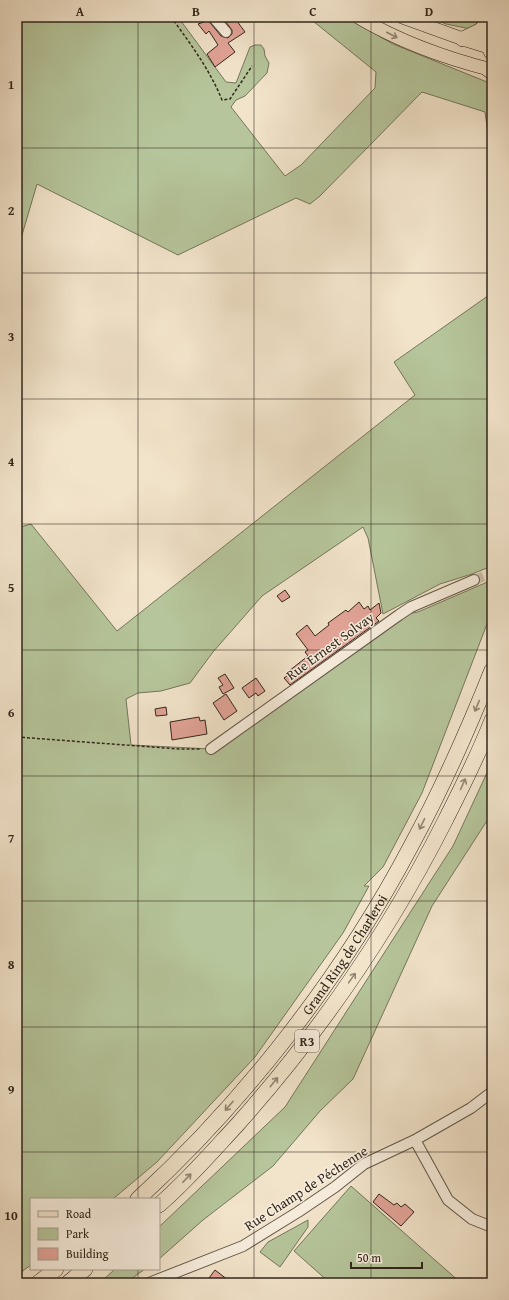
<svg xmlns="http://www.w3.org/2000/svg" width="509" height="1300" font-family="'Gentium Book Plus',serif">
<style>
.green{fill:#b6c59b;stroke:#74765b}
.building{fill:#e2a498;stroke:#31261b}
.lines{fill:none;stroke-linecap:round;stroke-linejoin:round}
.minor-tunnel{stroke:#cbbea8;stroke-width:10;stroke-dasharray:10 5;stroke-linecap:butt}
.minor-casing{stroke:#615647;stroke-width:12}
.major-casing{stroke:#31261b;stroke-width:14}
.highway-casing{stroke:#31261b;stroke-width:16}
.path{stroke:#31261b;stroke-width:1.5;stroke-dasharray:3 2;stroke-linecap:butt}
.minor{stroke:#f7eddd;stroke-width:10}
.major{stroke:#f2e4cb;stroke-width:13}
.highway{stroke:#f2e4cb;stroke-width:15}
.oneway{stroke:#928573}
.grid{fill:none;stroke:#31261b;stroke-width:1;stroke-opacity:0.55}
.labels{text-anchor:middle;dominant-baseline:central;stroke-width:3;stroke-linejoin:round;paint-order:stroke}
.shield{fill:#f7eddd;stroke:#6c6255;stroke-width:1}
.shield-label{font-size:13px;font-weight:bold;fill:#31261b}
.street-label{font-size:14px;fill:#31261b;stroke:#f7eddd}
.neatline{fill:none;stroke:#31261b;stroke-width:1.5}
.grid-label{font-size:13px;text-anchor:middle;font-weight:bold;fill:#31261b}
</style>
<rect width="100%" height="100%" fill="#f2e4cb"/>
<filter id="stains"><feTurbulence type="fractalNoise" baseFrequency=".005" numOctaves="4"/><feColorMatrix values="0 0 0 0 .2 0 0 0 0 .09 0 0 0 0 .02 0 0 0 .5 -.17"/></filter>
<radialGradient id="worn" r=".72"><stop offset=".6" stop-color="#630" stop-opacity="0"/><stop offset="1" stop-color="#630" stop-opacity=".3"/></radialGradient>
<path class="green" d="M17,17H178L226,82L236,83L250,47L255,45H261L264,49L265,56L269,63L267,73L245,96L236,100L231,107L285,176L301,165L375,88L376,72L308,17H346L393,44L492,84V162L485,112L422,92L320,196L310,204L296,198L178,255L37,184L17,252Z
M429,17H483L479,23L471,29L446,24Z
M492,293V566L472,574L440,584L383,614L368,538L363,527L262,596L213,652L190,683L161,691L138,693L126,699L131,745L211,749L399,615L418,612L492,580V611L422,793L383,867L364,886H369L343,933L255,1057L157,1162L113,1199H31V1265L17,1275V528L31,524L117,631L415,395L394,362Z
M492,762V813L432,906L353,1079L320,1111L273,1166L203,1220L159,1259V1227L285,1107L453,846Z
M351,1186L461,1283H330L294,1251Z
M308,1220V1227L280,1267L260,1252L268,1242Z
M115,1269H145L131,1279L103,1280Z"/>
<path class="building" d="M222,17H234L245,32L228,43L235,52L215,67L207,54L218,45L209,31L206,34L198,24L204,22L207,19L221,36L228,38L232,34V30Z
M285,590L290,597L282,602L277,596Z
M359,602L364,609L368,606L370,610L379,603L381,613L376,618L379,621L290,685L284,678L291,673L289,671L308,656L305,652L308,650L296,634L307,625L315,636L329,625L328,623L346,610L348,612Z
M225,674L234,688L223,694L219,687L223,685L218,678Z
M256,678L265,691L258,696L256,693L249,698L242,688Z
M226,694L237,711L224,720L213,703Z
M166,707L167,715L156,716L155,709Z
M199,717L200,721L205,720L207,734L172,740L170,722Z
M379,1194L394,1205L397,1203L401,1207L405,1204L414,1212L401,1226L373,1202Z
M215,1270L232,1283H215L209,1278Z"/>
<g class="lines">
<path class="minor-tunnel" d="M474,580L492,573"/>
<g class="minor-casing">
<path id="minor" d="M213,17L226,32
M211,749L399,615L411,607L474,580
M415,1140L448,1200L472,1219L492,1227
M149,1283L243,1246L298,1212L335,1187L364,1164L415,1140L471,1108L492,1092"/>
</g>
<g class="major-casing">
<path id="major" d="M358,17C400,42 445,58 492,70
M402,17L463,39L492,48"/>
</g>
<g class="highway-casing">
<g id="highway">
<path d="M491,17L489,47L492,53"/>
<path d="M463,39L480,31L490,21"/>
<path d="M488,69L492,72"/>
<path id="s1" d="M138,1199C245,1101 343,975 411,846C442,789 468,730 492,670"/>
<path d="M159,1205C187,1181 212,1152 237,1125C320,1032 390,930 446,819C462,787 479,754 492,720"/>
<path d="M38,1283L56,1269"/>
<path d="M68,1283L85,1269"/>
</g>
</g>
<path class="path" d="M171,17C190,43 210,70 222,100L230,99L252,66
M17,737L179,749H201"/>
<use href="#minor" class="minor"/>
<use href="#major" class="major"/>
<use href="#highway" class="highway"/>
</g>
<defs><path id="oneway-shaft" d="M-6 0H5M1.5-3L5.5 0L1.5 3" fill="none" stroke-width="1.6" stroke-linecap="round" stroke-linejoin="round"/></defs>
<g class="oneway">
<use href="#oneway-shaft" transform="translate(392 35) rotate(27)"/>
<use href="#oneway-shaft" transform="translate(477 706) rotate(112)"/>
<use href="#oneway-shaft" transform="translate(463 784) rotate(-66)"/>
<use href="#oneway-shaft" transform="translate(422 824) rotate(116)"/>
<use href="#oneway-shaft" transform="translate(352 978) rotate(-55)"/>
<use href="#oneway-shaft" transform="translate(274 1082) rotate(-51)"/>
<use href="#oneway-shaft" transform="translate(229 1106) rotate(131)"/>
<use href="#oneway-shaft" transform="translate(187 1178) rotate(-46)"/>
</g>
<path class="grid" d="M138,17V1199M254,17V1283M371,17V1283M17,148H492M17,273H492M17,399H492M17,524H492M17,650H492M17,776H492M17,901H492M17,1027H492M17,1152H492M138,1269V1283"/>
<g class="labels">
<rect class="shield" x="295" y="1030" width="24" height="22" rx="3"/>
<g class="shield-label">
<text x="307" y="1041">R3</text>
</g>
<g class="street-label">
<text transform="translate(330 646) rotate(-36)">Rue Ernest Solvay</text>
<text stroke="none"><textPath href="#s1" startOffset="321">Grand Ring de Charleroi</textPath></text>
<text transform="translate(306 1188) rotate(-33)">Rue Champ de Péchenne</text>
</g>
</g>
<rect width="509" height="1300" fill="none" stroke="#f2e4cb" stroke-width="44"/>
<rect x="30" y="1198" width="130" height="72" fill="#f7eddd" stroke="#a89d8f"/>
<rect x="38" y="1211" width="20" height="6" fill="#f2e4cb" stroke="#a89d8f"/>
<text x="66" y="1218" font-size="12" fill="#31261b">Road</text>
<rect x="38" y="1228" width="20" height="12" fill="#b6c59b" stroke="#a89d8f"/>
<text x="66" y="1238" font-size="12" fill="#31261b">Park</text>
<rect x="38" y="1248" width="20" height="12" fill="#e2a498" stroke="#a89d8f"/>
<text x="66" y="1258" font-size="12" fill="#31261b">Building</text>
<path d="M351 1262v6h71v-6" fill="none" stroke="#31261b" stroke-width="2"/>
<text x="357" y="1262" font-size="12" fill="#31261b" stroke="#f7eddd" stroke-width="3" paint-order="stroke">50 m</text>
<rect x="22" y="22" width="465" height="1256" class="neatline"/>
<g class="grid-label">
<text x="80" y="16">A</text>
<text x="196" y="16">B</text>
<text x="313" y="16">C</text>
<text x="429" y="16">D</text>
<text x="11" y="89">1</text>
<text x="11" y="215">2</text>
<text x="11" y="341">3</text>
<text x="11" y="466">4</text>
<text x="11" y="592">5</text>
<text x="11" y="717">6</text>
<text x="11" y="843">7</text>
<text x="11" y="969">8</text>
<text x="11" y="1094">9</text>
<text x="11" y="1220">10</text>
</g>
<rect width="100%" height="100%" filter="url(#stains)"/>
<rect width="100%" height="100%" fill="url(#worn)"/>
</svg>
